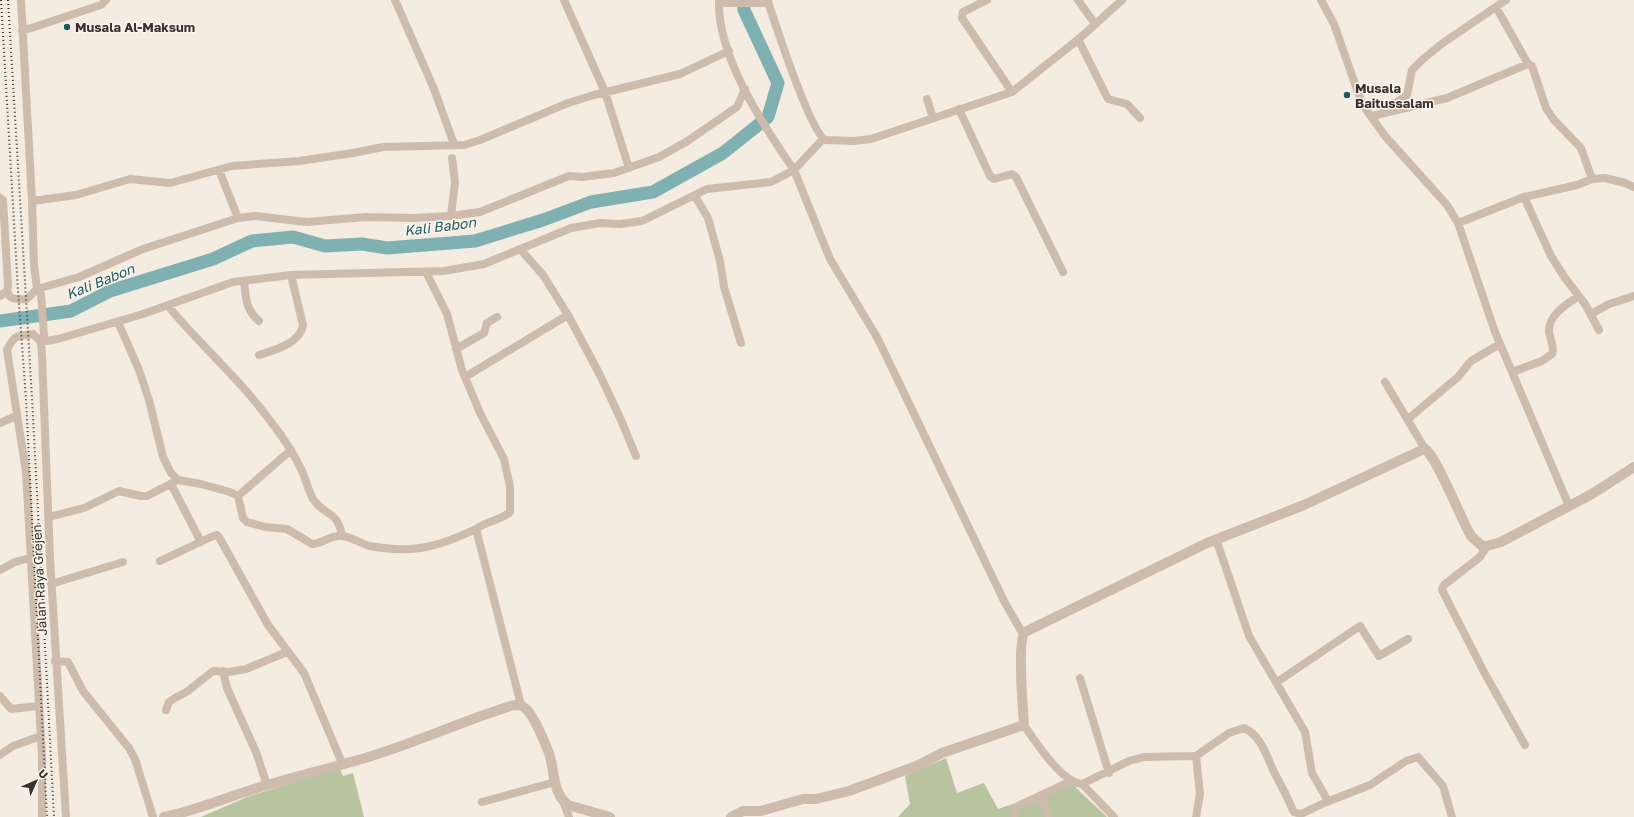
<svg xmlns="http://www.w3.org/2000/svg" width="1634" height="817" font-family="'Golos Text',sans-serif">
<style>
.green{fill:#b8c4a0}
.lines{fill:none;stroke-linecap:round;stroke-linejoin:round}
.river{stroke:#7fb0b2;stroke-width:13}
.minor{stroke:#cdbbac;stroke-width:8}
.tertiary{stroke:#cdbbac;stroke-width:10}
.rail{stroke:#3b302b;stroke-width:2;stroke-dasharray:1 3;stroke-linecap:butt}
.poi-dot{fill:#1f5a5e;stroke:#fbf5ee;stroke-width:1.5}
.labels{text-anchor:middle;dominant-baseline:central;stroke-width:3;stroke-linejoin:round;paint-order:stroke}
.poi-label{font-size:13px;font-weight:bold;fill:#3b302b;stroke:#fbf5ee;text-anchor:start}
.street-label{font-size:13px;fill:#3b302b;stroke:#fbf5ee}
.water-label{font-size:14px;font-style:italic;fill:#1f5a5e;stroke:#fbf5ee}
</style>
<rect width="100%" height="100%" fill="#f4ebe1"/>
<path class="green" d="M946,758L957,793L984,783L998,809L1072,784L1107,817H898L910,804L905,776Z
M339,768L343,776L353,773L364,817H201L247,797Z"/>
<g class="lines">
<path class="river" d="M0,321L71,311L110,291L213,259L252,241L293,237L325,246L362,244L387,248L475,241L543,220L591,202L653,192L723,153L768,117L778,83L744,10L743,0"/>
<path class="minor" d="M21,0L32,201L34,265L37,289L41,294L44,335L41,342L42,356L50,559L66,817
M395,0L434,89L454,144
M564,0L605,92L629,168
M719,0C717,56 763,125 794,170L823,139
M987,0L963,12L962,18L1012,92
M1078,0L1095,24
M1321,0L1334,24L1362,104L1385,136L1447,205L1458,223L1495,332L1569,506
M768,2C776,26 809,129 825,140L853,141L871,139L1012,92L1080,38L1122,0
M719,3H762L768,2V0
M1496,7L1528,64
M22,31L101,5L106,0
M1078,39L1108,99L1127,104L1140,118
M927,99L933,118
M959,109L990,176L994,179L1012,174L1016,177L1063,272
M1384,111L1407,95L1412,70L1423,59L1443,43L1506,0
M1372,116L1447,98L1528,64L1532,66L1546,108L1554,120L1581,148L1592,179
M219,170L238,218
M695,196L708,218L720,261L724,287L741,343
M1524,197L1551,256L1565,278L1585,304L1599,330
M0,198L3,200L8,285C5,300 16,300 27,299L37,289L79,277L143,249L238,218L255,216L307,222L366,217L414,218L451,216L480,212L569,176L582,177L614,173L659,157L686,142L737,107L745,89
M32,201L76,195L130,179L170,183L232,166L299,161L353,153L383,147L464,145L480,140L568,103L594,95L680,74L729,51
M451,216L455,182L452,158
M1458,223L1524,197L1577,185L1592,179L1605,178L1625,183L1634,187
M521,250L543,275L568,315L600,375L621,420L636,456
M426,272L447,314L462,370L480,413L504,459L510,487V512C500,521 486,521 476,529L521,705
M244,281C246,297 245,309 259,321
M0,296L7,291
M168,306C201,346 241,380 271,422C283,437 294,454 302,471C306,480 308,490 313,499C324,516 338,510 342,536
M1591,314L1609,304L1634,296
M118,322L139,370L149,400L163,457L171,473L178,480L201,484L230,492L238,496L243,518L247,522L265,527L287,529L312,544C322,544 330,535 341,536C351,536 361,544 370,546C413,554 438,547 476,529
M41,342L58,339L143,314L233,282L291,275L444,271L484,264L571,228L600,223L620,224L642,221L707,189L771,182L794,170L830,259L878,339L1005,603L1023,634
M41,342L33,334C17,336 14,335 7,350L26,472L42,757V817
M456,349L484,333L487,323L497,317
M259,355C274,350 300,344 303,325L291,275
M1512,372L1542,361L1552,354C1555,346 1550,340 1549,332C1548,315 1567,304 1579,296
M465,377L568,315
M1385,382L1425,449
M1408,419L1458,377L1471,361L1500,344
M0,423L16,416
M171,484L201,542
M238,496L291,450
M49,517L84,508L119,491L141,496H147L178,480
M1216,539L1249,636L1305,732L1312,773L1328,801
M1487,546L1480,557L1444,585L1442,590L1484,672L1525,745
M160,561L211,537L217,535L219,537L268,625L304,673L342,763
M0,570L15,562L30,558
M51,584L123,562
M55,661L68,662L83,691L129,748L135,759L153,817
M223,671L227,688L256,752L267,785
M1080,678L1109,773
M1277,682L1360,626L1379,656L1408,639
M0,696L11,709L39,706
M166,710L169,702L175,698L188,691L213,671L229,672L246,669L287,652
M1024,725C1035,741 1062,783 1082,784L1129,761L1144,757L1196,756L1229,733L1244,728C1262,736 1267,758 1275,774C1281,785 1287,796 1292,808L1294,812L1301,814L1324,803L1370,785L1406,761L1418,757L1443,786L1452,817
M0,755L13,746L41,736
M1196,756L1200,794L1196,817
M1082,784L1114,817
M1039,796L1050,817
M563,801L569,817
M482,802L555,782
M1014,817L1013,811L1016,807L1071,781"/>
<path class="tertiary" d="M164,817C194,811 222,799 251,790C289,778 328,769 365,758C416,743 464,720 514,705C519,705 522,705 526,709C534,716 545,743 549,753C555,771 552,793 568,805L610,817
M731,817L743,811H761L803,799H816L849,791L919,765L942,753L1024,725C1023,709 1017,641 1025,632L1207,543L1304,505L1422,450L1425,449C1437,457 1461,519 1471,536L1482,546H1487L1501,542L1592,494L1634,467"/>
<path class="rail" d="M1,0L18,291L26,399L47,817
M8,0L32,398L54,817"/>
</g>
<g class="poi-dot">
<circle cx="67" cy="27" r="4"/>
<circle cx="1347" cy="95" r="4"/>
</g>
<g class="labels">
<g class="poi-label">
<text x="75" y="27">Musala Al-Maksum</text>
<text x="1355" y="88">Musala<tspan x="1355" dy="15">Baitussalam</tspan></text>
</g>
<g class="street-label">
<text transform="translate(39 580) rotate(-93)">Jalan Raya Grejen</text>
</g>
<g class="water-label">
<text transform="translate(440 226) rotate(-7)">Kali Babon</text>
<text transform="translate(100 281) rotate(-22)">Kali Babon</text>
</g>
</g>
<g transform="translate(36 781) rotate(45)" stroke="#fbf5ee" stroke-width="3" paint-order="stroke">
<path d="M0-3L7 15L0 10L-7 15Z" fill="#3b302b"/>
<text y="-6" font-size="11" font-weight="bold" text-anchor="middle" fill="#3b302b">U</text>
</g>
</svg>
